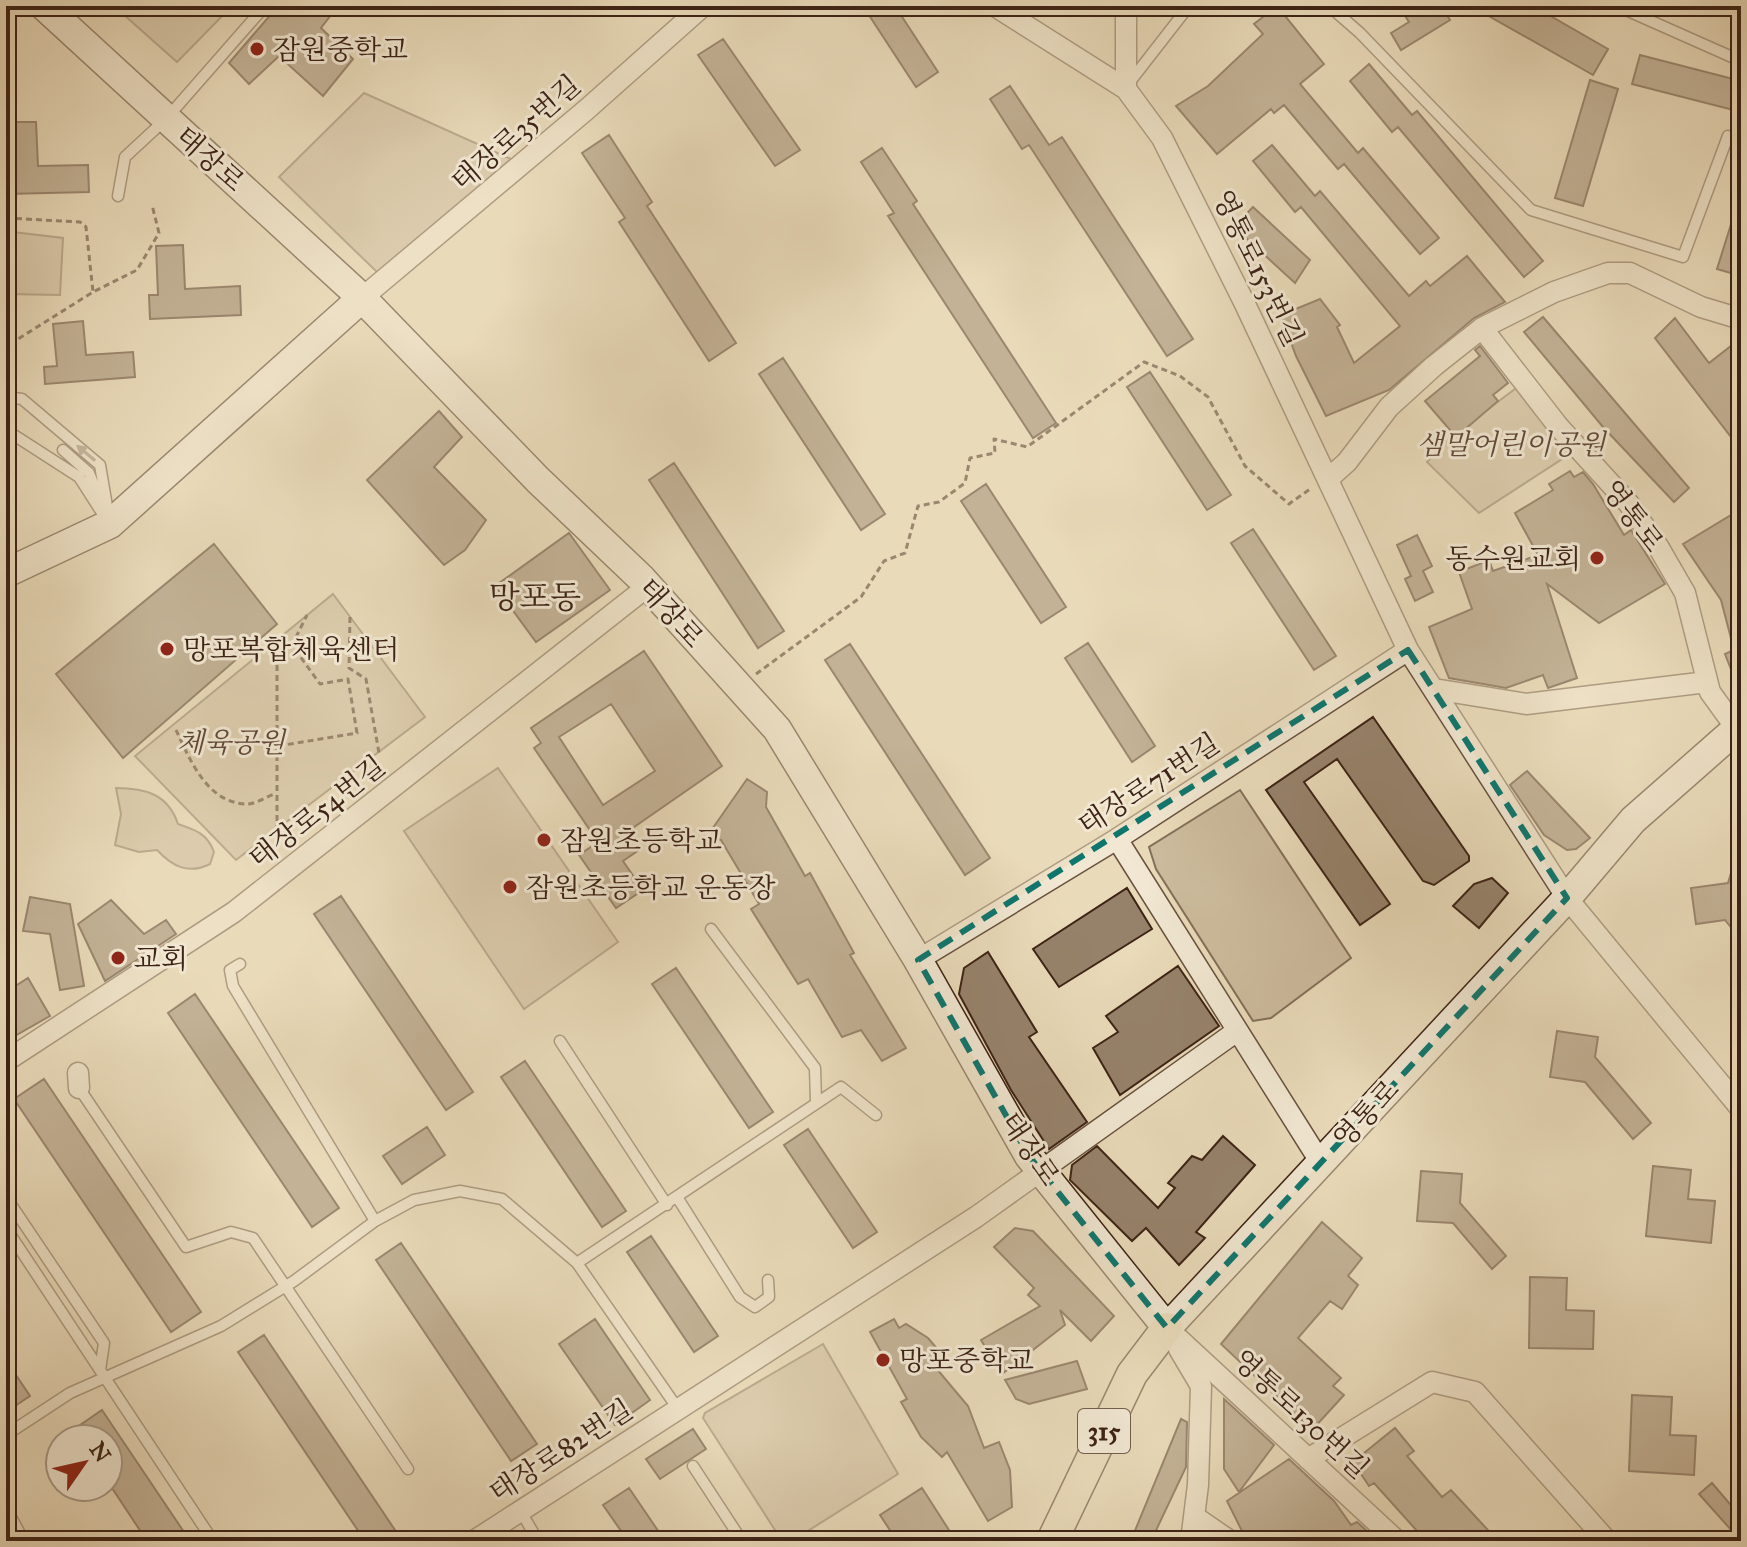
<svg xmlns="http://www.w3.org/2000/svg" width="1747" height="1547" font-family="'IM FELL Great Primer','Noto Serif KR',serif">
<style>
.green{fill:#ccbb9d;stroke:#846f5a;stroke-width:2}
.building{fill:#96826b;stroke:#3d2316;stroke-width:2;fill-rule:evenodd}
.lines{fill:none;stroke-linecap:round;stroke-linejoin:round}
.lane-casing{stroke:#68513f;stroke-width:13}
.street-casing{stroke:#68513f;stroke-width:23}
.secondary-casing{stroke:#3d2316;stroke-width:31}
.primary-casing{stroke:#3d2316;stroke-width:33}
.path{stroke:#3d2316;stroke-width:3;stroke-dasharray:6 4;stroke-linecap:butt}
.lane{stroke:#f1e7d2;stroke-width:10}
.street{stroke:#f1e7d2;stroke-width:20}
.secondary{stroke:#f1e7d2;stroke-width:28}
.primary{stroke:#e9dab9;stroke-width:30}
.oneway{fill:#978574}
.marked{fill:none;stroke:#0f766e;stroke-width:6;stroke-dasharray:16 10;stroke-linejoin:round}
.poi-dot{fill:#8f2418;stroke:#f1e7d2;stroke-width:3}
.labels{text-anchor:middle;dominant-baseline:central;stroke-width:6;stroke-linejoin:round;paint-order:stroke}
.shield{fill:#f1e7d2;stroke:#735e4e;stroke-width:2}
.shield-label{font-size:26px;font-weight:bold;fill:#3d2316}
.poi-label{font-size:28px;fill:#3d2316;stroke:#f1e7d2;text-anchor:start}
.street-label{font-size:28px;fill:#3d2316;stroke:#f1e7d2}
.park-label{font-size:28px;font-style:italic;fill:#614938;stroke:#f1e7d2}
.quarter-label{font-size:32px;fill:#3d2316;stroke:#f1e7d2}
</style>
<rect width="100%" height="100%" fill="#e9dab9"/>
<filter id="stains"><feTurbulence type="fractalNoise" baseFrequency=".0025" numOctaves="4"/><feColorMatrix values="0 0 0 0 .2 0 0 0 0 .09 0 0 0 0 .02 0 0 0 .5 -.17"/></filter>
<radialGradient id="worn" r=".72"><stop offset=".6" stop-color="#630" stop-opacity="0"/><stop offset="1" stop-color="#630" stop-opacity=".3"/></radialGradient>
<path class="green" d="M114,6H232L177,62Z
M364,93L511,159L379,274L279,177Z
M13,232L63,238L60,295L6,294Z
M1519,386L1573,452L1479,513L1427,462L1450,438Z
M333,594L425,717L236,860L135,756Z
M498,768L618,942L524,1009L404,831Z
M116,788C145,788 168,794 178,824C195,830 207,833 214,852L210,864C188,875 172,866 157,850L139,852L115,845L121,814Z
M1240,790L1351,958L1271,1018L1253,1021L1156,869L1149,847Z
M823,1344L898,1474L792,1541H782L703,1418L705,1413Z"/>
<path class="building" d="M278,6H338L321,28L353,59L323,96L279,56L249,84L229,63Z
M863,6H895L938,72L916,87Z
M1277,6L1324,64L1300,84L1358,153L1363,148L1439,238L1420,254L1344,164L1338,169L1284,105L1274,113L1271,109L1217,154L1176,106L1208,86L1263,34L1254,24Z
M1410,6H1441L1450,20L1401,50L1391,33L1409,22L1402,11Z
M1471,6H1533L1608,49L1593,75Z
M723,39L800,150L775,166L698,55Z
M1640,55L1741,81V112L1632,84Z
M1369,64L1412,115L1417,111L1543,261L1524,277L1398,127L1392,132L1350,81Z
M1590,80L1618,89L1583,206L1555,198Z
M1010,86L1049,145L1062,137L1193,339L1167,356L1029,145L1022,149L990,99Z
M7,122H36L38,166L88,165L89,192L6,194Z
M609,135L652,202L647,206L736,343L709,361L619,222L625,218L582,153Z
M1272,145L1315,196L1320,191L1409,296L1426,281L1430,286L1467,256L1505,302L1474,318L1389,390L1326,416L1296,356L1281,315L1320,299L1340,325L1337,327L1354,363L1400,326L1301,207L1295,212L1253,161Z
M882,148L917,201L913,204L1056,423L1033,438L888,216L894,213L861,162Z
M1738,202H1741V276L1717,269Z
M1253,207L1310,260L1295,283L1234,227Z
M183,245L185,289L240,286L241,315L150,319L149,295H158L156,246Z
M1543,317L1689,488L1674,502L1603,427L1524,332Z
M1675,318L1709,363L1741,338V450L1655,338Z
M83,321L86,355L133,352L135,377L45,384L44,367L57,366L53,324Z
M1480,346L1508,383L1493,395L1498,401L1456,437L1425,401L1480,356L1475,350Z
M783,358L885,514L861,530L759,374Z
M1150,372L1231,495L1207,510L1127,387Z
M439,411L462,437L434,467L486,520L465,550L444,565L367,480Z
M674,463L784,631L758,648L649,480Z
M1570,471L1574,477L1583,472L1593,484L1624,535L1631,530L1665,584L1599,623L1547,584L1577,678L1548,688L1543,675L1506,688L1449,678L1429,627L1472,609L1459,572L1489,560L1493,571L1538,555L1515,513L1553,490L1549,484Z
M986,484L1066,607L1041,623L961,501Z
M1741,509V691L1740,692L1725,654L1734,650L1721,600L1683,544Z
M1253,529L1336,656L1314,670L1231,543Z
M569,533L610,590L536,642L495,586Z
M1417,535L1432,566L1423,571L1433,592L1415,601L1405,579L1411,576L1397,545Z
M214,544L277,624L123,758L56,674Z
M1088,643L1155,746L1132,762L1065,658Z
M850,644L990,858L965,875L825,660Z
M644,651L722,766L627,832L639,850L623,861L643,890L616,908L579,855L598,842L534,748L541,743L531,728ZM611,704L655,771L603,805L559,737Z
M1373,717L1469,856V861L1434,885L1423,881L1337,759L1304,782L1390,904L1360,925L1266,790Z
M1527,771L1590,838L1576,849L1567,850L1544,835L1510,785Z
M747,779L767,792L766,807L805,876L810,873L854,953L850,955L906,1048L882,1061L861,1030L842,1037L808,979L798,984L751,909L759,904L721,840L708,835Z
M1738,850H1741V940L1725,920L1696,924L1691,888L1728,883Z
M1492,878L1508,893L1479,928L1453,906L1474,884Z
M1127,888L1152,929L1059,987L1033,949Z
M341,896L473,1092L446,1110L314,914Z
M30,897L70,904L84,986L60,990L50,934L23,931Z
M111,900L144,934L166,920L176,934L105,981L78,924Z
M988,952L1037,1032L1029,1037L1087,1122L1049,1149L1011,1090L959,994L964,968Z
M1178,966L1219,1026L1120,1095L1093,1048L1118,1032L1106,1016Z
M676,968L773,1112L749,1128L652,984Z
M28,978L50,1016L6,1041V992Z
M195,994L339,1208L312,1227L168,1013Z
M1557,1031L1598,1037L1595,1057L1651,1123L1633,1139L1585,1082L1550,1077Z
M525,1061L626,1211L602,1227L501,1077Z
M44,1079L201,1312L171,1332L14,1099Z
M427,1127L445,1155L402,1184L383,1156Z
M808,1129L877,1232L853,1248L784,1145Z
M1223,1136L1255,1165L1196,1232L1205,1238L1179,1265L1146,1228L1132,1241L1070,1180L1072,1165L1097,1146L1158,1208L1175,1188L1168,1183L1192,1156L1202,1160Z
M1653,1166L1691,1170L1688,1199L1715,1201L1711,1243L1646,1236Z
M1421,1171L1462,1174L1460,1203L1506,1256L1492,1269L1453,1223L1417,1221Z
M1322,1222L1362,1258L1348,1276L1358,1285L1342,1309L1330,1301L1298,1338L1341,1378L1333,1386L1344,1395L1312,1430L1221,1344Z
M1015,1228L1033,1231L1114,1316L1091,1341L1060,1310L1065,1325L1002,1374L981,1340L1040,1306L1028,1295L1034,1288L994,1247Z
M651,1236L718,1336L694,1352L627,1252Z
M401,1243L537,1444L511,1461L376,1260Z
M1530,1277L1567,1278L1566,1310L1594,1311L1593,1349L1529,1348Z
M595,1319L650,1400L615,1425L559,1344Z
M894,1319L899,1328L906,1324L928,1338L946,1359L936,1368L968,1406L984,1448L999,1442L1010,1470L1012,1507L988,1521L947,1452L942,1457L921,1437L901,1402L907,1399L870,1332Z
M264,1335L397,1533L385,1541H365L238,1352Z
M6,1360L30,1396L6,1412Z
M1077,1361L1087,1389L1029,1404L1016,1399L1005,1380Z
M1632,1395L1672,1397L1670,1435L1696,1436L1694,1475L1629,1471Z
M1224,1399L1274,1445L1239,1492L1224,1469Z
M102,1410L108,1419L190,1541H147L108,1482V1439H79L73,1430Z
M1181,1419L1187,1422L1186,1467L1151,1541H1147L1134,1533Z
M1395,1428L1414,1451L1407,1456L1442,1497L1451,1490L1498,1541H1426L1374,1483L1369,1486L1353,1462Z
M693,1429L706,1449L660,1479L646,1459Z
M1289,1459L1334,1501L1351,1525L1357,1522L1378,1541H1266L1263,1535L1254,1539L1242,1531L1227,1501Z
M1712,1483L1741,1517V1541L1699,1494Z
M629,1488L665,1541H628L603,1505Z
M922,1488L956,1541H897L880,1515Z"/>
<g class="lines">
<g class="lane-casing">
<path id="lane" d="M1329,6L1360,33L1531,210L1683,257L1728,136L1741,139
M1617,6L1741,61
M1129,83L1189,6
M118,196L125,157L166,119L265,6
M6,397L22,399L100,465L109,518
M6,430L79,477L106,519
M63,450L89,473L101,503
M711,929L815,1068L816,1101
M240,964L230,970L233,986L375,1221
M560,1041L667,1205
M79,1088L186,1247L231,1232L253,1238L408,1469
M6,1197L104,1343L100,1370
M677,1197L740,1297L755,1307L769,1297L768,1280
M6,1228L213,1541
M577,1263L841,1087L876,1115
M6,1435L70,1393L221,1326L294,1281L375,1221L414,1200L460,1191L502,1199L577,1263L678,1409
M693,1466L742,1541
M6,1508L24,1541
M520,1510L538,1541"/>
</g>
<g class="street-casing">
<path id="street" d="M995,6L1126,89L1162,138L1244,302L1408,650L1567,898L1741,1109
M1126,89V6
M362,298L586,110L703,6
M1482,328L1558,426L1629,504L1659,548L1685,593L1710,692L1736,728
M1328,479L1347,462L1389,407L1434,366L1482,328L1554,292L1608,273H1630L1701,307L1741,319
M1434,689L1526,704L1707,682
M1117,839L1321,1163
M918,960L1117,839L1408,650
M6,1061L234,912L647,587
M78,1073L79,1088
M1167,1328L1397,1541
M1179,1349L1201,1386L1198,1485L1191,1541
M1308,1459L1432,1382L1475,1392L1607,1541
M1195,1517L1230,1541
M474,1541L976,1217L1237,1031"/>
</g>
<g class="secondary-casing">
<path id="secondary" d="M44,6L362,298L538,480L642,579L777,729L918,960L1029,1156L1167,1328L1567,898L1633,820L1741,725
M6,573L110,524L362,298"/>
</g>
<g class="primary-casing">
<path id="primary" d="M1052,1541L1132,1374L1167,1328"/>
</g>
<path class="path" d="M6,218L80,222L86,227L93,292
M6,340L13,363L6,377
M10,344L93,292L137,270L159,233L152,205
M350,617L349,668L366,679L379,753
M756,674L861,597L884,561L905,553L918,506L939,502L965,483L970,458L995,453L994,439L1027,447L1144,362L1180,376L1208,397L1245,466L1289,504L1310,489
M176,730C190,760 207,802 245,804C254,805 266,797 274,794
M278,746L357,733L348,679L320,684L292,645L307,615
M277,831V639"/>
<use href="#lane" class="lane"/>
<use href="#street" class="street"/>
<use href="#secondary" class="secondary"/>
<use href="#primary" class="primary"/>
</g>
<defs><path id="oneway-solid" d="M-6-.8H1V-3.2L6.5 0L1 3.2V.8H-6Z" transform="scale(2)"/></defs>
<use class="oneway" href="#oneway-solid" transform="translate(86 453) rotate(-140)"/>
<path d="M0 0H1747V1547H0ZM1408,650L1567,898L1167,1328L1029,1156L918,960Z" fill="#e9dab9" fill-opacity=".55" fill-rule="evenodd"/>
<path class="marked" d="M1408,650L1567,898L1167,1328L1029,1156L918,960Z"/>
<g class="poi-dot">
<circle cx="257" cy="49" r="8"/>
<circle cx="1597" cy="558" r="8"/>
<circle cx="167" cy="649" r="8"/>
<circle cx="544" cy="840" r="8"/>
<circle cx="510" cy="887" r="8"/>
<circle cx="118" cy="958" r="8"/>
<circle cx="883" cy="1360" r="8"/>
</g>
<g class="labels">
<rect class="shield" x="1078" y="1409" width="52" height="44" rx="6"/>
<g class="shield-label">
<text x="1104" y="1431">315</text>
</g>
<g class="poi-label">
<text x="273" y="49">잠원중학교</text>
<text x="1581" y="558" text-anchor="end">동수원교회</text>
<text x="183" y="649">망포복합체육센터</text>
<text x="560" y="840">잠원초등학교</text>
<text x="526" y="887">잠원초등학교 운동장</text>
<text x="134" y="958">교회</text>
<text x="899" y="1360">망포중학교</text>
</g>
<g class="street-label">
<text transform="translate(516 133) rotate(-41)">태장로35번길</text>
<text transform="translate(210 159) rotate(42)">태장로</text>
<text transform="translate(1258 268) rotate(64)">영통로153번길</text>
<text transform="translate(1633 516) rotate(53)">영통로</text>
<text transform="translate(671 613) rotate(48)">태장로</text>
<text transform="translate(1149 784) rotate(-33)">태장로71번길</text>
<text transform="translate(317 812) rotate(-38)">태장로54번길</text>
<text transform="translate(1366 1114) rotate(-47)">영통로</text>
<text transform="translate(1030 1149) rotate(56)">태장로</text>
<text transform="translate(1301 1414) rotate(43)">영통로130번길</text>
<text transform="translate(561 1451) rotate(-33)">태장로82번길</text>
</g>
<g class="park-label">
<text x="1511" y="444">샘말어린이공원</text>
<text x="231" y="742">체육공원</text>
</g>
<g class="quarter-label">
<text x="535" y="597">망포동</text>
</g>
</g>
<rect width="1747" height="1547" fill="none" stroke="#e9dab9" stroke-width="32"/>
<rect x="8" y="8" width="1731" height="1531" fill="none" stroke="#3d2316" stroke-width="4"/>
<rect x="16" y="16" width="1715" height="1515" fill="none" stroke="#3d2316" stroke-width="2"/>
<g transform="translate(84 1463) rotate(56)"><circle r="38" fill="#f1e7d2" stroke="#a99987" stroke-width="2"/>
<path d="M0-6L14 30L0 20L-14 30Z" fill="#8f2418"/>
<text y="-12" font-size="22" font-weight="bold" text-anchor="middle" fill="#3d2316">N</text>
</g>
<rect width="100%" height="100%" filter="url(#stains)"/>
<rect width="100%" height="100%" fill="url(#worn)"/>
</svg>
